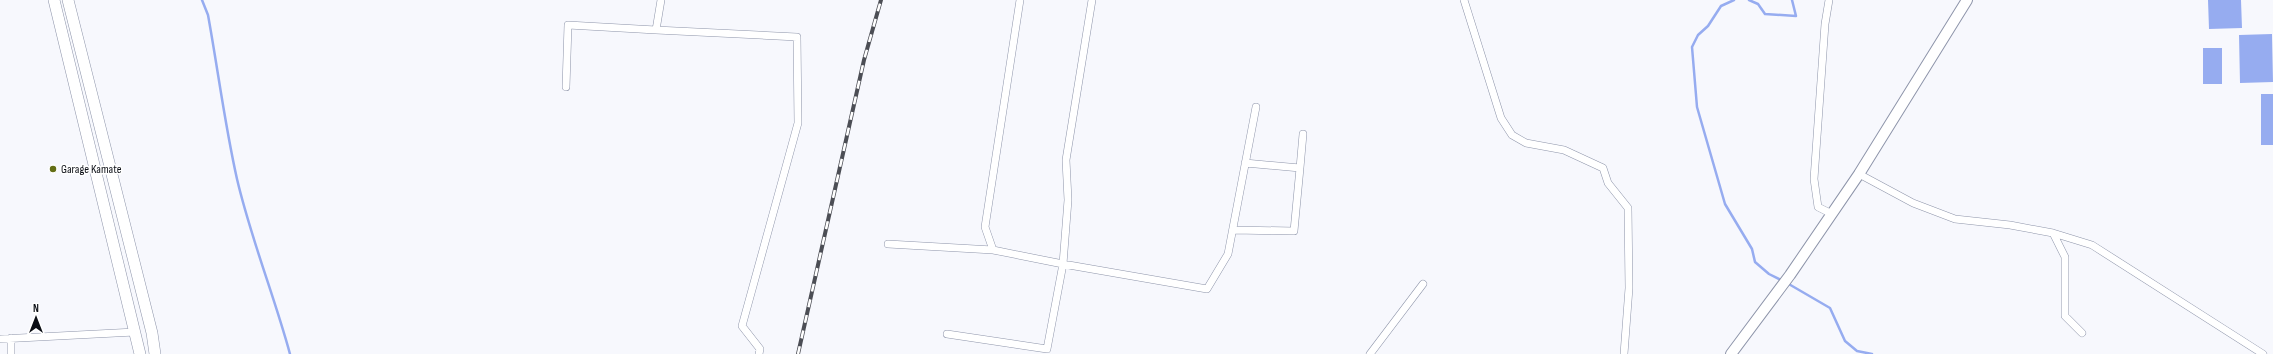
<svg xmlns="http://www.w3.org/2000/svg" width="2273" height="354" font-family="'Sofia Sans Condensed',sans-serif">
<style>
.water{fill:#96acf0}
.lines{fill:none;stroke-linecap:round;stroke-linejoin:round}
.stream{stroke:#96acf0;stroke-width:2.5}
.street-casing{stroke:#8e95aa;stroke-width:8}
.secondary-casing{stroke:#8e95aa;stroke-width:12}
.primary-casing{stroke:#8e95aa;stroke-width:12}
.street{stroke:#fff;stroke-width:7}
.secondary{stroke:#fff;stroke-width:10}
.primary{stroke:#fff;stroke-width:11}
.rail-casing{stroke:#4c4e55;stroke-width:4}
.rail{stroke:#fff;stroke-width:2.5;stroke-dasharray:8;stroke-linecap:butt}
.poi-dot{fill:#636e15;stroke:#fff;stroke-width:1.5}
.labels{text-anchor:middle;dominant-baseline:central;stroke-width:3;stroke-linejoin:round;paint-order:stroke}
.poi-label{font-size:12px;fill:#0a0d14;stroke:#fff;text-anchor:start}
</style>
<rect width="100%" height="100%" fill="#f7f8fd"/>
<path class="water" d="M2208,0H2241L2242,28L2209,29Z
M2272,34L2273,82L2240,83L2239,35Z
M2203,48H2222V84H2203Z
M2261,94H2273V145H2261Z"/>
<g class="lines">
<path class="stream" d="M202,0L208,15C218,70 225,126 237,179C251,239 274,295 290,354
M1734,0L1721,6L1708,26L1698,35L1692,47L1697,107L1725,204L1752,249L1755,262L1769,274L1783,281
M1749,0L1758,4L1765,14L1796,16L1792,0
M1787,283L1830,308L1845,341L1857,351L1872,354"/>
<g class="street-casing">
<path id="street" d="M661,0L656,30L797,37L798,123L742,326L760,349L759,354
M1092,0L1066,160L1068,200L1063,264L1207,289L1228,254L1256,107
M1464,0L1501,118L1512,135L1526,143L1564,150L1603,168L1608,183L1628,208L1629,288L1624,354
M1829,0L1825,24L1814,179L1818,207L1832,214
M566,87L568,25L656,30
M1245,163L1300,168L1303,134
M1859,174L1913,203L1955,219L2010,225L2053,233L2065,257V316L2082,333
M1234,230L1294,231L1300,168
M2053,233L2092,245L2263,354
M888,244L993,250L1063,264L1047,349L947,334
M993,250L985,227L1020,0
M11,338V354
M0,339L135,332
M1370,354L1423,284"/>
</g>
<g class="secondary-casing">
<path id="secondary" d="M1731,354L1790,275L1859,174L1967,0"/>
</g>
<g class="primary-casing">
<path id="primary" d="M54,0L140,354
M68,0L152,333L155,354"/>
</g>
<use href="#street" class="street"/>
<use href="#secondary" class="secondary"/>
<use href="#primary" class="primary"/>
<g class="rail-casing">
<path id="rail" d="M798,354L864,60L881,0"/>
</g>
<use href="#rail" class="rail"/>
</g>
<circle class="poi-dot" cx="53" cy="169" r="4"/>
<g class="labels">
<g class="poi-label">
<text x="61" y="169">Garage Kamate</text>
</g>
</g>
<g transform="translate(36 318)" stroke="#ffffff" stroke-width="3" paint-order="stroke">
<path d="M0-3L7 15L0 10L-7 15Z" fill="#0a0d14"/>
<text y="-6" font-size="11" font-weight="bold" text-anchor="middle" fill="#0a0d14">N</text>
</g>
</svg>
